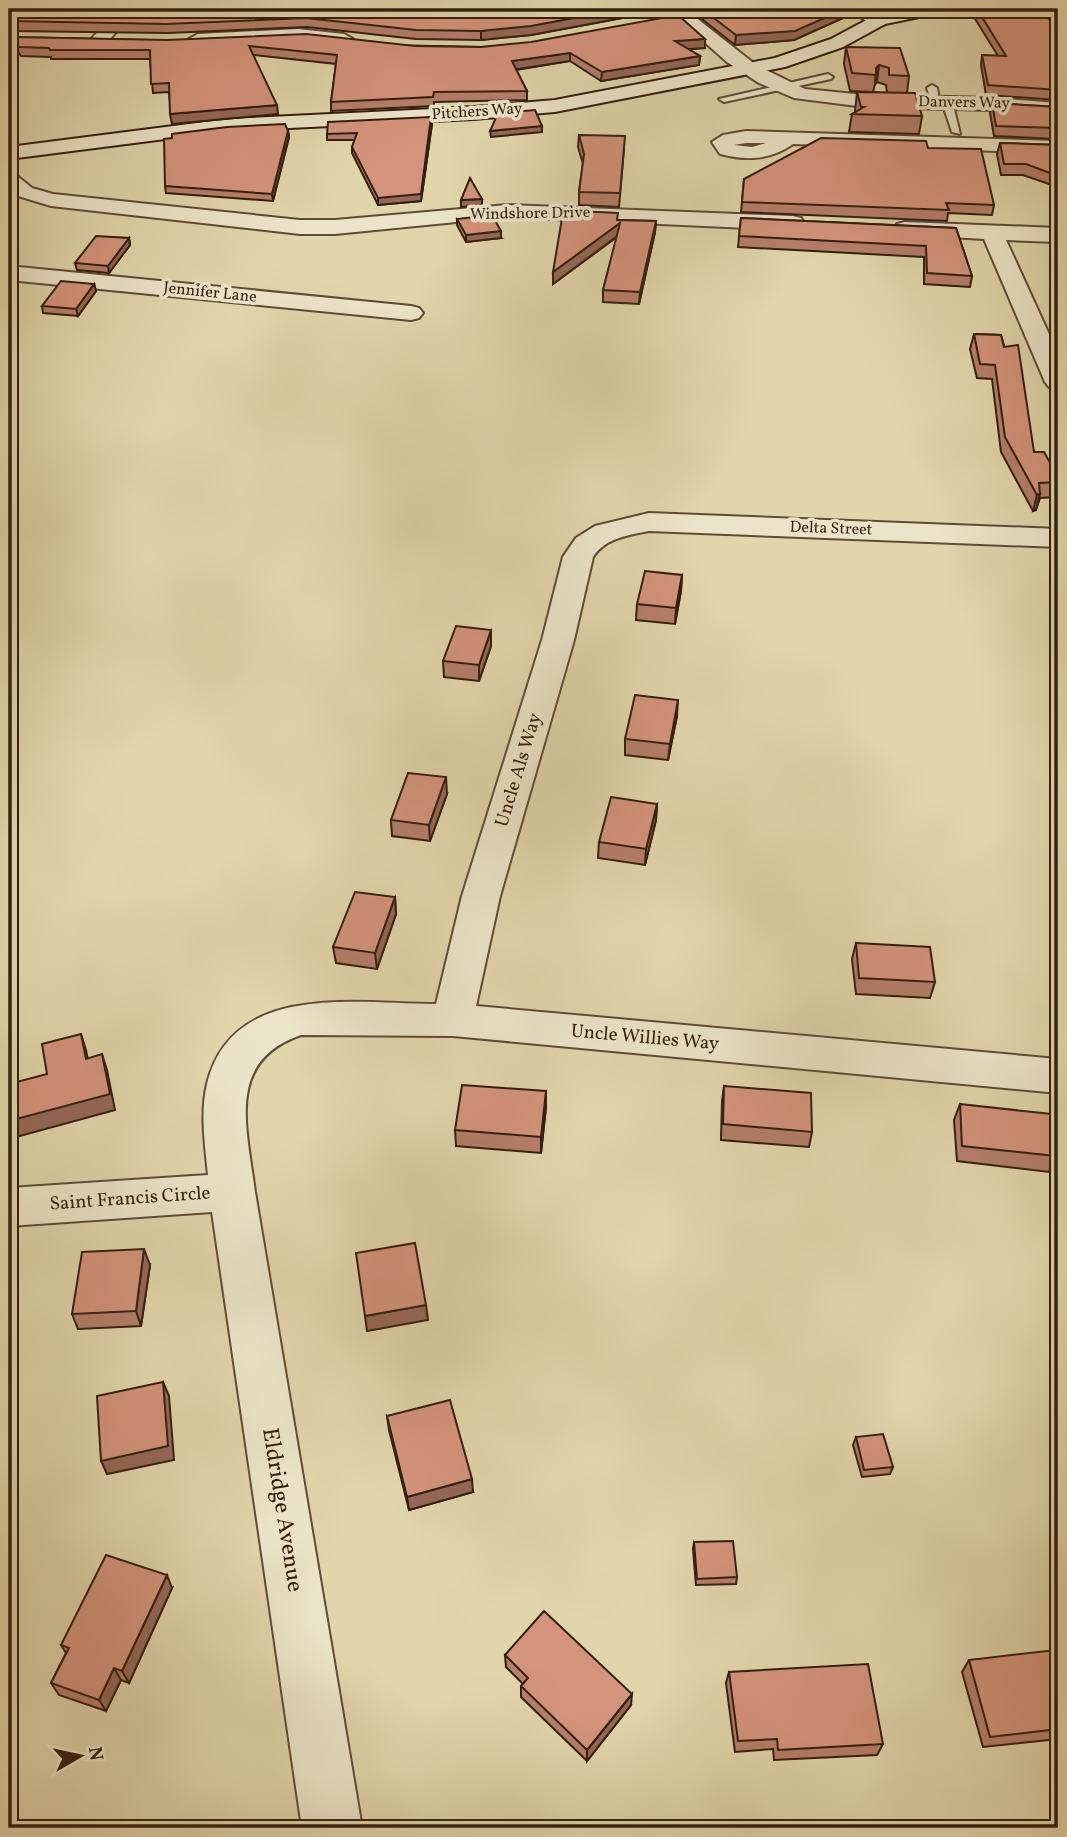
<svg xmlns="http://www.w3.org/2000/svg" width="1067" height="1837" font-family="Vollkorn,serif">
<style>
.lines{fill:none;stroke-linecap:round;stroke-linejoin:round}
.service-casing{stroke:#5f4c35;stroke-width:4}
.minor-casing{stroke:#5f4c35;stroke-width:4}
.secondary-casing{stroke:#341f0d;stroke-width:4}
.service{fill:#ece4c9;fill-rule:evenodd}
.minor{fill:#ece4c9;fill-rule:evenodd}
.secondary{fill:#ece4c9;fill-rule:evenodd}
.wall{fill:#b57e6b;stroke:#341f0d;stroke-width:2;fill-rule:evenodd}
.shaded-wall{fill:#946757;stroke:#341f0d;stroke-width:2}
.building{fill:#d3937c;stroke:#341f0d;stroke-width:2}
.labels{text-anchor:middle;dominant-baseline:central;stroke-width:7;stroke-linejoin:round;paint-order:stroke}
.far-street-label{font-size:16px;fill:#341f0d;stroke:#ece4c9}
.street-label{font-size:19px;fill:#341f0d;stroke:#ece4c9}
.near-street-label{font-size:23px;fill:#341f0d;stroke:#ece4c9}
</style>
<rect width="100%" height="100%" fill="#e1d5ac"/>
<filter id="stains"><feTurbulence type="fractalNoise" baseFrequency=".00286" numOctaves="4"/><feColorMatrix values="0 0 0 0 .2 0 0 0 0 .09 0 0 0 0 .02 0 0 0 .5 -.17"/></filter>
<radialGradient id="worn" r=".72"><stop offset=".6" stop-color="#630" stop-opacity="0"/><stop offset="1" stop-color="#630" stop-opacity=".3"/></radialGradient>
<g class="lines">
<g class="service-casing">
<path id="service" d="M828,74L833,77L831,79L724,102L719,99Z
M932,85L937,88L940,106L932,104L927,88Z
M948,102L953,105L960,134L952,132L943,105Z"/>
</g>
<g class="minor-casing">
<path id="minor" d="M118,9H135L106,44H94L91,40L94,36Z
M667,9H685L756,65L805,89L865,95L994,98L1058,103V115L994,110L865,107L794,98L759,83L727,62Z
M849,9H869L886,21L884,25H872Z
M298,29L344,34L353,39L344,44L298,39L198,44L189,39L198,34Z
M746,131L1058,141V153L793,144C770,160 747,161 720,154L712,142L723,135ZM746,143H766L752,147L734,145Z
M9,173L16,175L32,188L53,194L300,220H335L507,205L793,216L801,218L804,223L801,228L793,230L507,217L335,234H300L51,206L18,196L9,189Z
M905,222L1058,228V242L1006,240L1058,354V390L1049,387L1045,382L984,239L897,234L894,229L897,224Z
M9,266L411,306L419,308L423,313L419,318L411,320L9,280Z
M649,513L1058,529V547L649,531C629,535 605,538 593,557L574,640L500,896L476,1006L1058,1059V1093L453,1036L301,1035C225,1061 247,1128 255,1192L362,1828H302L212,1212L9,1226V1188L208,1175C205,1145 200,1113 207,1084C232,981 356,1004 436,1004L462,896L542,640L563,557L576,538L595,526Z"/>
</g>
<g class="secondary-casing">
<path id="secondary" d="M910,9H941L939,13L885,24L843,47L785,67L555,112L474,119L228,131L9,159V147L228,119L474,107L555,100L775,58L831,39L874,16Z"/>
</g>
<use href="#service" class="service"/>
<use href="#minor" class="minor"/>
<use href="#secondary" class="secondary"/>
</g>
<path class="wall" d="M9,9L665,10L531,35L481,40L416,39L307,27L168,33L9,31Z
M689,9H853L852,14L794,40L735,45Z
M969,9H1011L1016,12L1058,26V100L986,95L981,65L982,55L998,56Z
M12,37L481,47L705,39V48L688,49L700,56L699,65L601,81L570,61L516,70L527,91V100L434,102V106L331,111V102L336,64L253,55L278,114L172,124L169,92L153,93L150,59H51V57L21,56L14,46Z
M846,47L909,76L907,93L922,116L919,134L849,132L852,114L855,112L857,92H872L850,91L844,64ZM877,82L886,85L887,93L873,92L875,84Z
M992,103L1058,107V139L994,136L990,113Z
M431,117L432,124L421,201L378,205L352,153V147L355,140H327V134Z
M288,131L289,137L273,201L166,193L165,186L172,138Z
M579,135L624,149L619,207L579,205V192L583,164L578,147Z
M1000,143L1058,145V187L1023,175H1001L997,154Z
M928,148L994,205L992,215L948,213L947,221L741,212L744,179Z
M741,218L956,228L972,276L970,287L924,284V257L738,247Z
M457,219L501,238L466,242L457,225Z
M618,220L656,221L655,232L639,304L603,302V290L617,237L553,284V272Z
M129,238L130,245L109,273L77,270L75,263Z
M94,284L96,291L78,316L43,313L42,306Z
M974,334L1001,335L1034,452L1058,477L1057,497L1040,498L1036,510L1033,511L1001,452L992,379L977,378L970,349Z
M682,575L681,591L675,624L636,620L637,604Z
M491,630V646L479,681L444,677L443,661Z
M677,716L668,760L625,755V739Z
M447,794L430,841L392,836L391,820Z
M657,804L656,820L645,865L598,858L599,842Z
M395,897L396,914L377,969L336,963L333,947Z
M856,943L935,982L930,998L856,994L852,959Z
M724,1086L812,1132L809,1147L721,1140L722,1101Z
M546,1091V1107L541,1153L456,1146L455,1130Z
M960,1104L1056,1156L1049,1172L957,1161L954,1120Z
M150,1265L141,1326L78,1329L72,1314Z
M387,1416L473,1492L409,1510L389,1430Z
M856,1437L893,1467L890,1474L862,1477L853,1445Z
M694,1542L737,1577L736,1584L696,1585L693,1549Z
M172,1588L129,1683L121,1680L106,1711L59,1695L51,1683L66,1653L61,1645Z
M505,1655L631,1705L587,1761L521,1697V1686L523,1684L506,1667Z
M1058,1656V1739L983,1747L962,1672L969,1660Z
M729,1672L883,1744L877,1755L774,1760L773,1749L735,1752L726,1683Z"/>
<path class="shaded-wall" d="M622,9H666L665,10L531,35L481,40V31Z
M845,9H853L852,14L794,40L735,45L736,35Z
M705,39V48L675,50V41Z
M570,53V61L512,70V61Z
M700,56L699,65L601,81L602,72Z
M879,65L877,82L875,84L876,68Z
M277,105L278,114L172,124L170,114Z
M431,117L432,124L421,201L378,205V198Z
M542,126V132L491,137L490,131Z
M288,131L289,137L273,201L272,194Z
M482,199V205L461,207V200Z
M656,221L655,232L639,304L640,292Z
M620,223V234L553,284V272Z
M501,231V238L466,242V235Z
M129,238L130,245L109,273L108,266Z
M94,284L96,291L78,316L76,309Z
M1040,494L1036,510L1033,511L1037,495Z
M682,575L681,591L675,624L676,608Z
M491,630V646L479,681V665Z
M678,700L677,716L668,760L670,744Z
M446,777L447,794L430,841L429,825Z
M657,804L656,820L645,865L646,849Z
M395,897L396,914L377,969L375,953Z
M81,1034L86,1050L91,1075L86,1059Z
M102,1054L107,1070L115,1110L9,1139V1121Z
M546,1091V1107L541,1153V1137Z
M144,1249L150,1265L141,1326L136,1311Z
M426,1305L428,1320L367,1331L365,1316Z
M163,1382L169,1396L174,1460L107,1474L101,1461Z
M472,1479L473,1492L409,1510L407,1497Z
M167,1575L172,1588L129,1683L122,1671Z
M114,1668L121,1680L106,1711L99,1700Z
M632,1694L631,1705L587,1761V1750Z"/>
<path class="building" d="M9,9H622L531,26L481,31L416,30L306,18L166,24L9,21Z
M702,9H845L795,31L736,35Z
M977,9H1011L1016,12L1038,11L1058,26V90L988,85L982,55L1006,56Z
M678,15L705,39L675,41L700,56L602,72L570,53L512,61L527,91L434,92L433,97L331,102L337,55L249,46L277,105L170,114L169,83L151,84L150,50H50L49,48L19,47L12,37L167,40L306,34L415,46L481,47L531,42Z
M846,47L900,48L909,76L889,75V68L879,65L876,68V75L852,73Z
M857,92L915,93L922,116L852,114L864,107H861Z
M992,103L1058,107V128L996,126Z
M535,110L542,126L490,131L498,113Z
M431,117L421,194L378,198L352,147L357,133L327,134L328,122Z
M285,124L288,131L272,194L165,186L164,139L172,138V134L227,127Z
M579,135L625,136L620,193L579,192L584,154Z
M821,138L926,141L928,148L981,149L994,205L946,203L949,210L742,202L744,179Z
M1000,143L1058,145V176L1026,164H1004Z
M470,178L482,199L461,200Z
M577,211L618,213L617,220L656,221L640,292L603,290L620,223L553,272L562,218H576Z
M492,215L501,231L466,235L457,219Z
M741,218L956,228L972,276L927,273L926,246L739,236Z
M96,236L129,238L108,266L75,263Z
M61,281L94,284L76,309L42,306Z
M974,334L1001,335L1004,347L1018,345L1034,452H1044L1058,477V482L1039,483L1040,494L1037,495L1005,437L995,365L980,364Z
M645,571L682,575L676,608L637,604Z
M456,626L491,630L479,665L443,661Z
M635,695L678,700L670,744L625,739Z
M408,773L446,777L429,825L391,820Z
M611,797L657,804L646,849L599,842Z
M355,892L395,897L375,953L333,947Z
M856,943L930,947L935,982L859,978Z
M81,1034L86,1059L102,1054L110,1094L9,1121V1084L47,1074L42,1044Z
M462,1085L546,1091L541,1137L455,1130Z
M724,1086L811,1093L812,1132L723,1124Z
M960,1104L1051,1114L1056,1156L962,1146Z
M415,1243L426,1305L365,1316L356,1253Z
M144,1249L136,1311L72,1314L82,1252Z
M163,1382L168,1446L101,1461L97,1396Z
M450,1400L472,1479L407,1497L387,1416Z
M883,1434L893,1467L864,1470L856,1437Z
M733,1541L737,1577L697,1579L694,1542Z
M106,1555L167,1575L122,1671L114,1668L99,1700L51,1683L69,1648L61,1645Z
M544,1611L632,1694L587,1750L521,1686L528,1678L505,1655Z
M1056,1650L1058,1656V1729L990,1737L969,1660Z
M868,1664L883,1744L778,1750L777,1739L738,1741L729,1672Z"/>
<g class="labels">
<g class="far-street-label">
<text transform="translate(964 103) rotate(1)">Danvers Way</text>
<text transform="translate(477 112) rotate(-4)">Pitchers Way</text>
<text transform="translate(530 214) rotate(-1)">Windshore Drive</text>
<text transform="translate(210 293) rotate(6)">Jennifer Lane</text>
<text transform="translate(831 529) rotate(2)">Delta Street</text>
</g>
<g class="street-label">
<text transform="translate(519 770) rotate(-73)">Uncle Als Way</text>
<text transform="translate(645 1038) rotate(5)">Uncle Willies Way</text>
<text transform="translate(130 1199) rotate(-4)">Saint Francis Circle</text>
</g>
<g class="near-street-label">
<text transform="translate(282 1510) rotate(81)">Eldridge Avenue</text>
</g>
</g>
<rect width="1067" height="1837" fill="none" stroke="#e1d5ac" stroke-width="35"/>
<rect x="10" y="10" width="1046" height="1816" fill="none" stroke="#341f0d" stroke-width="3.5"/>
<rect x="18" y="18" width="1032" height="1802" fill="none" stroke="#341f0d" stroke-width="2"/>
<g transform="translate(80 1756) rotate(81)" stroke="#ece4c9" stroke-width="5" paint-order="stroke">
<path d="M0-5L12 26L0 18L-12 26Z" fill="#341f0d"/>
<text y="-10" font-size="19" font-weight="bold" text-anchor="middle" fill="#341f0d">N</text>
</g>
<rect width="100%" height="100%" filter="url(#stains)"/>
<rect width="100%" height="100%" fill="url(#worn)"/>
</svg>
